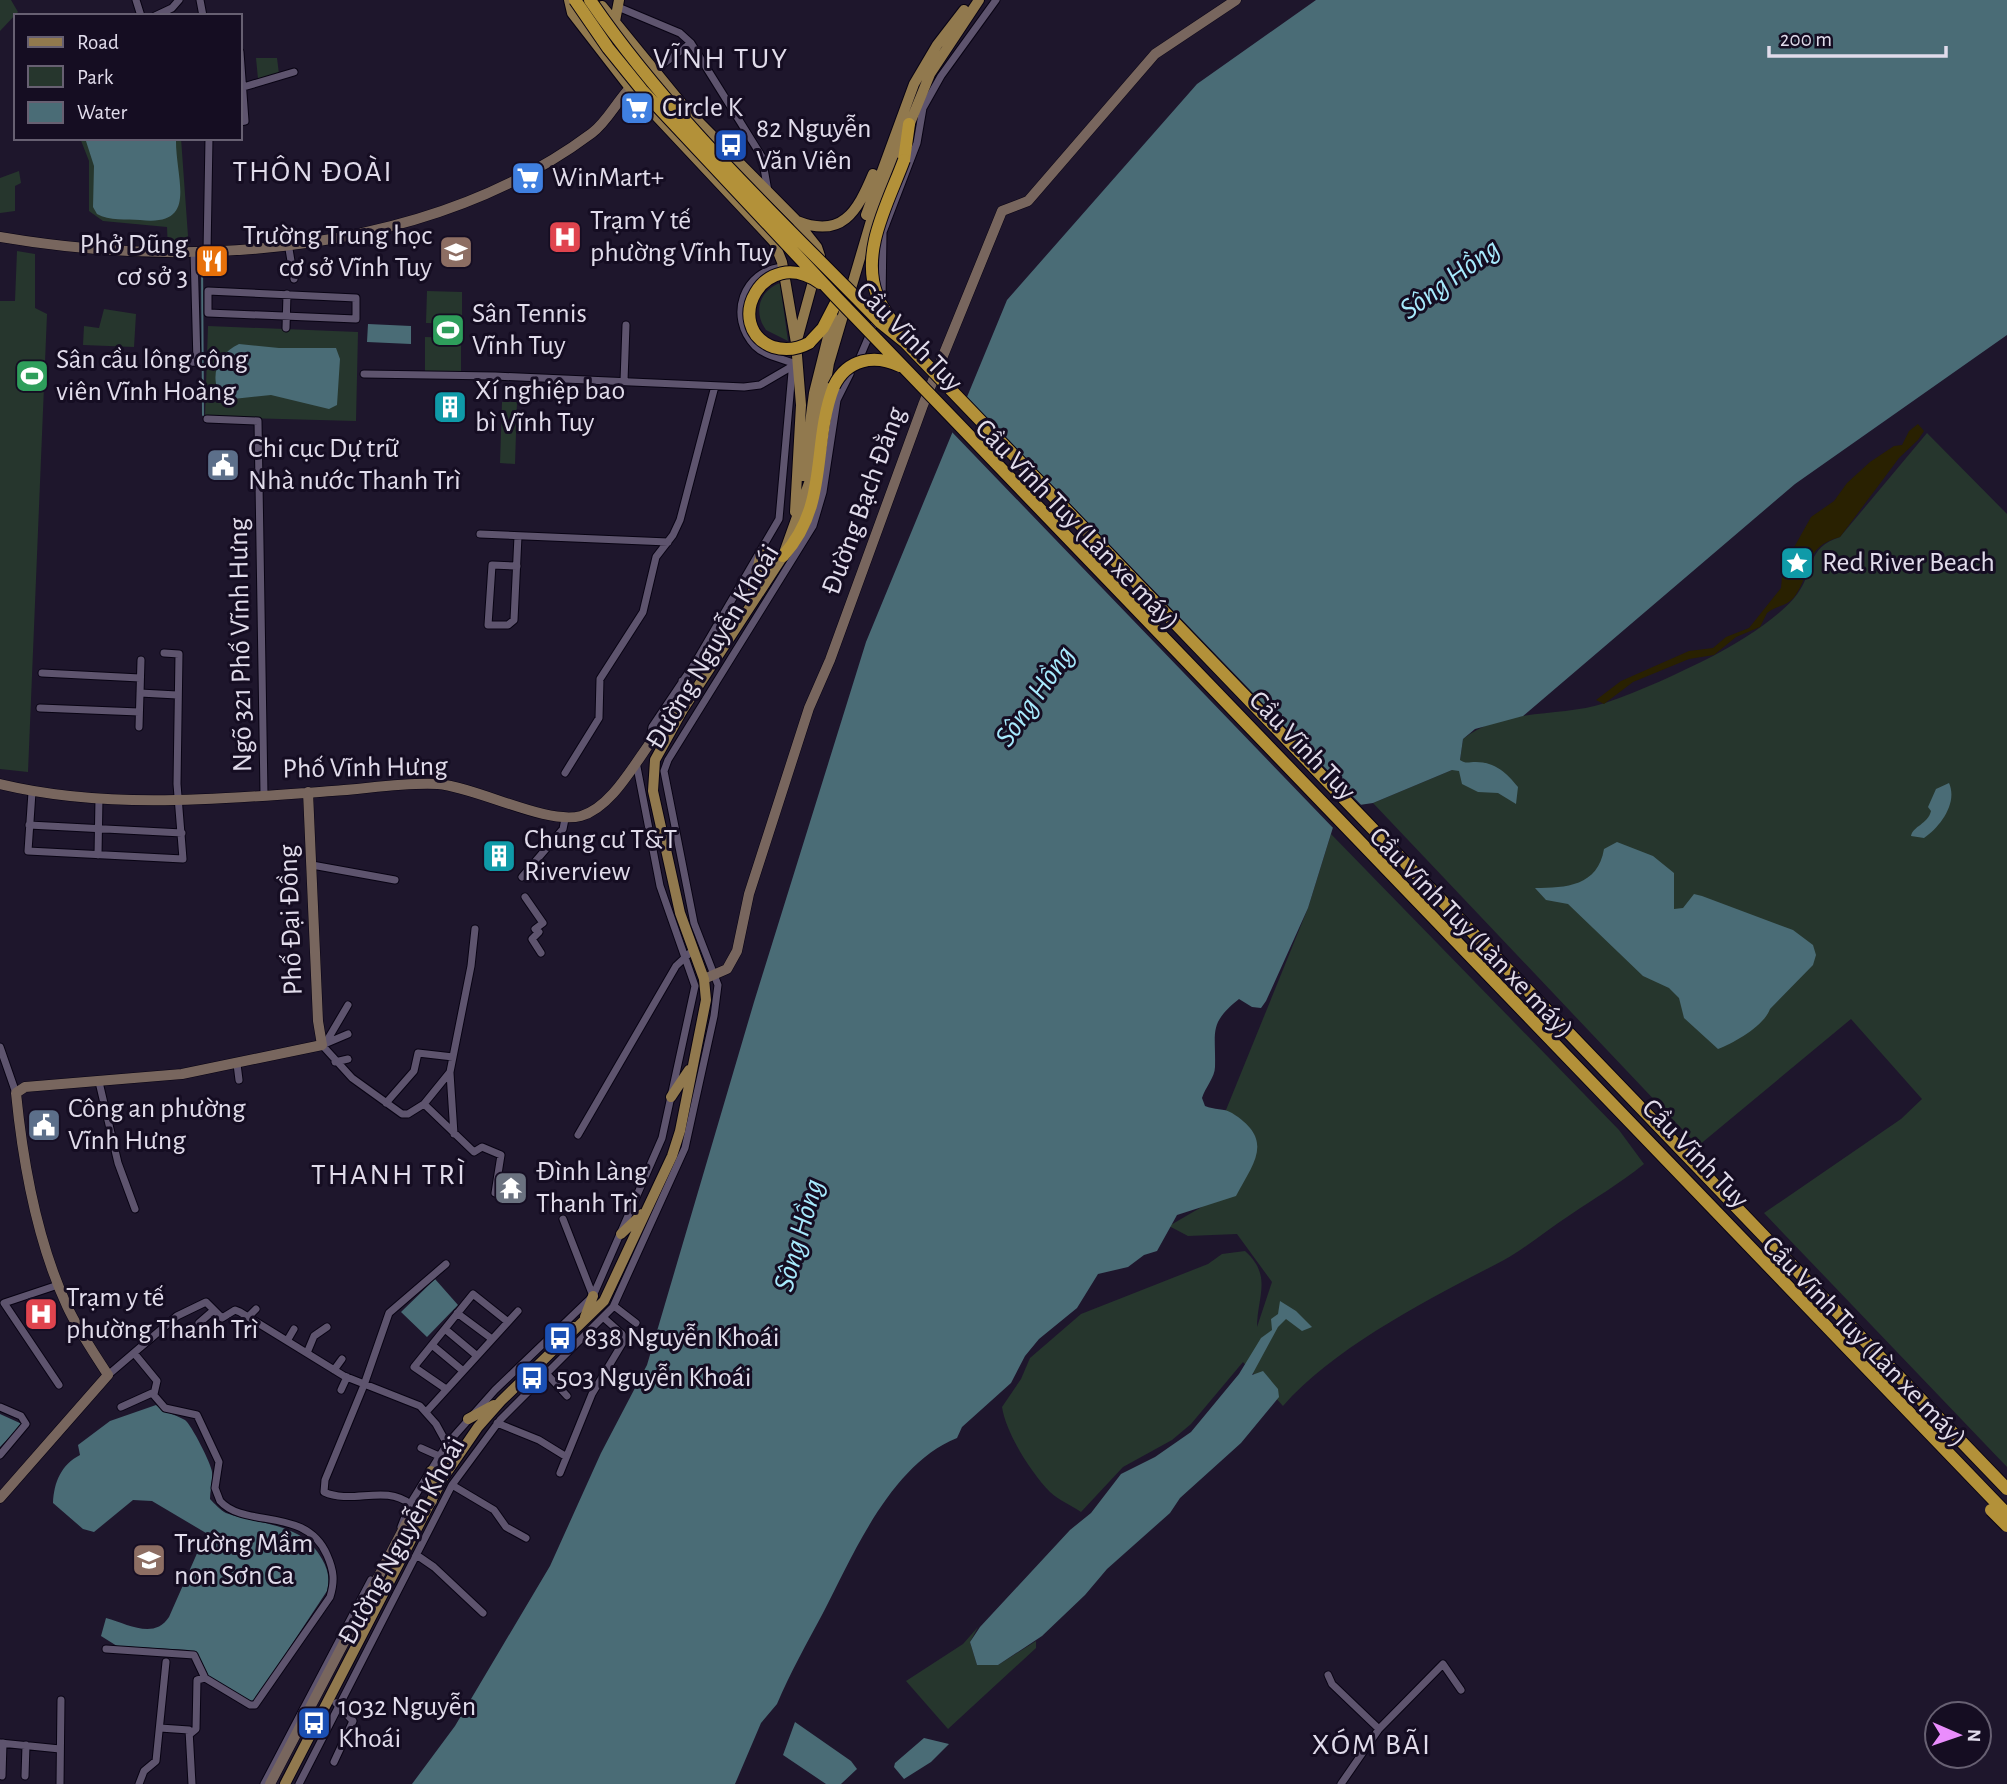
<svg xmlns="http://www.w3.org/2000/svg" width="2007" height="1784" font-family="'Alegreya Sans',sans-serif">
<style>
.green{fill:#26362d}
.sand{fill:#292101}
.water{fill:#4a6c76}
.pier{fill:#1e162c}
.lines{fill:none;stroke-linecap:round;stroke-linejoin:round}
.stream{stroke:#4a6c76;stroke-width:2}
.street-casing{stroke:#080313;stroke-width:9}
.secondary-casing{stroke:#080313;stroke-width:11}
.primary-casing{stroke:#080313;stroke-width:12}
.highway-casing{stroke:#080313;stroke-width:14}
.street{stroke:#5e546e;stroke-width:7}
.secondary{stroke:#78665e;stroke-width:10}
.primary{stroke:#91794e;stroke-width:10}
.highway{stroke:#b39139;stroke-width:12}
.highway-bridge-casing{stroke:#080313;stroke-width:14;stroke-linecap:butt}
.highway-bridge{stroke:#b39139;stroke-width:12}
.labels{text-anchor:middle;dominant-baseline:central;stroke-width:6;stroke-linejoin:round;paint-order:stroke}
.poi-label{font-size:28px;fill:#e1dceb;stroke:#150d22;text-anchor:start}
.street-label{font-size:28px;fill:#e1dceb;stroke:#150d22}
.neighbourhood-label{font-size:30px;letter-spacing:2px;fill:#e1dceb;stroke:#150d22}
.water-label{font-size:30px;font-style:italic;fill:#a7eafd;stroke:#150d22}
</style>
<rect width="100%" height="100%" fill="#1e162c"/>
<path class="green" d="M0,0H11L18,12L0,31Z
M256,58H277L279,74L258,79Z
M80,138H181L189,250H168L167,227L103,221L89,211V161Z
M19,171L21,183L15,186V211L0,213V178Z
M17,251L35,254V308L47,314L28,772L0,769V301H15Z
M780,283L788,341L766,330C753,312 759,291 780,283Z
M427,291L462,292V324L426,323Z
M104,309L136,314L134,347L83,345L84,326L99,328Z
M208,326L358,332L356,421L205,417Z
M425,337L461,338V372L425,371Z
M502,402H517L515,464L500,463Z
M1927,433L2007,514V1467L1764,1213L1901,1119L1922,1099L1851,1019L1698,1146L1373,803L1452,770L1460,760L1463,739C1502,707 1560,718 1605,703C1641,691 1679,673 1713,656C1738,643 1781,617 1798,593C1815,569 1806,548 1840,537Z
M1331,834L1619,1130L1644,1164C1618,1185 1596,1197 1570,1215C1547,1230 1527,1247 1504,1260C1433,1297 1335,1346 1283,1406L1243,1362L1191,1424L1172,1440L1123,1467L1081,1512C1071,1505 1060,1501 1050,1492C1031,1473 1006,1433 1002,1407L1021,1379L1030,1358L1081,1314L1208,1264L1222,1254L1245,1251C1273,1276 1257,1297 1257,1327L1272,1282L1237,1234L1188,1236L1169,1226L1205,1205L1225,1170L1226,1110L1308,908Z
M978,1627L970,1642L977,1665H998L1036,1641V1648L948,1729L906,1681L963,1644Z"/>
<path class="sand" d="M1918,424L1924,431L1918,440L1899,458L1840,537C1802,547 1813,571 1795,596C1787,607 1776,605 1767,613L1760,627L1736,637L1714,655L1689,659L1633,682L1604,704L1596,700L1621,681L1689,651L1713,648L1726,637L1749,628L1781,588L1783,567L1811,517L1834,501L1847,483L1870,462L1894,446L1902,445L1909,431Z"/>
<path class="water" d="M1316,0H2007V335L1795,484L1523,716L1475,729L1463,739L1460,760C1466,764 1468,762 1476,762C1495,762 1507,773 1518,787L1516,804L1498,793L1478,792L1462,784L1459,771L1452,770L1373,803L1339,808L1308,908L1266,1001L1261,1008L1252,1007L1239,999C1208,1024 1216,1031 1215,1067C1215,1077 1205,1088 1202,1098L1205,1106C1214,1110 1224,1108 1232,1113C1275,1140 1254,1162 1236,1196L1177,1215L1157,1251L1144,1255L1128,1267L1098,1274L1077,1308L1039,1339L1025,1356L1011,1383L962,1427L957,1438C891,1464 853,1555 823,1613C807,1643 790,1673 777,1704L761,1723L735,1784H412L455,1726L550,1566L601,1453L647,1365L754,1002L866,642L1007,300L1197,84Z
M85,138H176C175,179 200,227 140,220C127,219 109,221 97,214L93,207L94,166Z
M368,324L411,326V344L367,342Z
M239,344L279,348H336L340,359L337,405L329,409L271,395L224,400C207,379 217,354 239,344Z
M1949,783C1958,803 1940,827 1924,838L1911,836C1913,826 1928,824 1931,811L1928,807L1936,789Z
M1617,842L1653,856L1674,873V909L1683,908L1694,894L1702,896L1793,930L1813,945L1816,955L1813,965L1770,1009C1764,1026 1734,1043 1718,1049L1684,1018L1679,998L1669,988L1643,976L1568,904L1546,900L1535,888C1566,888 1598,886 1604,849Z
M435,1279L458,1305L427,1337L401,1312Z
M1280,1301L1296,1311L1312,1327L1302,1331L1286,1319L1278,1327L1252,1375L1263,1371L1278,1389L1279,1397L1241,1443L1180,1498L1170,1513L1107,1569L1085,1595L1042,1636L998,1665H977L970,1642L980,1627L1070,1530L1091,1513L1121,1474L1155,1457L1191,1432L1239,1374L1261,1338L1272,1330L1271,1319L1278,1314Z
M156,1405C166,1413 174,1414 185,1420C191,1424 212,1465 212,1472C213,1480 210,1491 210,1499C215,1504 220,1510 226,1513C262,1526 302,1522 322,1559C328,1569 330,1579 327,1591L255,1700L250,1701L209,1677L197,1654L188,1650L117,1646L101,1636L106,1618C128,1624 154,1640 169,1617L206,1533L152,1501L133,1500L94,1532L83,1529L53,1503C54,1482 61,1465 80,1455L78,1445L110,1421Z
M0,1414L22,1424L0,1447Z
M795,1722L851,1761L857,1769L841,1784H826L783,1755Z
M924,1738L949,1744L931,1762L904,1779L894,1767L895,1763Z"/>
<path class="pier" d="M964,394L1364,808L1342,811L1336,831L950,430Z"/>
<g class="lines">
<path class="stream" d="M202,260L203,415"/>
<g class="street-casing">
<path id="street" d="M136,0L141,16
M200,0L203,16
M618,7L680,33L691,43L762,157L768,191
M155,16L172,8L179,0
M240,52L245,121L240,122
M654,71L691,43
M240,88L294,72
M288,243L294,279
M207,252L209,138
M783,267C743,270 727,317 755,346C765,356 783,359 796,364
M208,291L356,298V319L208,313Z
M882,302L883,232L917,143L923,108L941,76L996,0
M286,328L287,294
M180,363L197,362L194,252
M857,364L877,317
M364,374L495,376L744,387L760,385L796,364
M624,381L626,325
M207,419L258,421L264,794
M480,534L668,542
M517,566L492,565L488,625H508L514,620L518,536
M42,673L140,678
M140,693L177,695
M40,708L139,712
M682,711V681
M139,727L141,660
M649,746L652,727L695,663L779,519L792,372L796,365
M565,773L599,718L600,679L643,612L656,557L673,535L680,520L715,386
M32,792L28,851L183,859L177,784L179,654L164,653
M29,825L182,833
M98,855L99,798
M312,865L395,880
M522,877L563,829L565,819
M525,897L543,923L535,929L539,932L532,939L541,953
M348,1034L322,1045L352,1078L402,1114H408L424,1104L450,1072L471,966L475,929
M325,1044L348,1005
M0,1047L16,1093
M335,1062L348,1059
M237,1064L239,1080
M450,1073L454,1134
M99,1082L118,1163L135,1209
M386,1103L414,1071L418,1053L453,1057
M424,1104L474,1152L482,1147L501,1155L495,1193
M578,1135L676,966L693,950
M563,1219L593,1296
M58,1285L4,1303L59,1385
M614,1306L636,1323
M457,1313L492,1339
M248,1317L256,1309
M199,1323L214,1310
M445,1329L476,1355
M287,1341L294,1329
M432,1345L462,1370
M134,1353L157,1381L154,1394
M307,1353L314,1336L327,1327
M334,1370L342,1359
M546,1373L567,1396
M108,1375L177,1316L206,1302L222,1318L235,1310L240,1312L344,1376L420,1406L436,1424L447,1444
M446,1389L414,1367L473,1294L508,1322
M341,1390L347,1377
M0,1407L21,1416L26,1424L0,1455
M427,1411L518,1311
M497,1423L539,1440L565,1456
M421,1448L439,1456
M560,1473L592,1394L622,1344V1334L604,1318
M452,1485L494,1510L506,1527L526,1538
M410,1504C385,1484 352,1505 324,1492L325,1480L364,1385L389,1313L446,1264
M401,1527L410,1504L447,1444L495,1390L593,1296L662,1138L695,986L660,886L637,767
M418,1556L434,1567L483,1613
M106,1649L194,1655L205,1678L250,1705H255L330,1597C335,1581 334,1571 327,1555C306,1506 245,1529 220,1501L215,1488L219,1462L197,1415L165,1408L152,1393L121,1407
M1328,1675L1332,1684L1379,1729
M160,1728L189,1730L192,1784
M190,1734L196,1729L197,1680L205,1678
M0,1743L60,1749
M334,1762L353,1721L336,1703
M2,1776L3,1743
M25,1776L26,1745
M60,1784L61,1700
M139,1784L144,1771L156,1761L166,1662
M264,1784L371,1580
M299,1784L452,1485L500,1420L613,1307L685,1148L714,1016L718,985L694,923L664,771L668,760L813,526L823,492L837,400L850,374
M1341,1784L1379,1729L1443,1664L1461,1690"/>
</g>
<g class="secondary-casing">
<path id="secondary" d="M0,237C194,270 430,254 592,133C607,122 617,101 630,88
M0,784C108,810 222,799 332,791C366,789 403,782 438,784C479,788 546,825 581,816C624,804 650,724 682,711
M704,979L727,969L737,951L749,894L809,708L830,660L923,405L1002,211L1028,201L1155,54L1236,0
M0,1498L108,1375C94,1353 78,1330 67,1306C37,1241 23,1164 16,1093L25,1087L182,1074L322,1045L318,1021L308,792
M270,1784L406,1524L432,1501"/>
</g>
<g class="primary-casing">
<path id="primary" d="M569,0L572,13L630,88L764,231L774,242L782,262L796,343L801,405L795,512
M602,6L686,109L797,221C842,239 857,212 873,174
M615,21L619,0
M866,215L914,84L937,45L964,10
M797,340L820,256L817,247L798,223
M803,476L814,393L833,317
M756,595L753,589L761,553
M671,1097L689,1070
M621,1234L642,1214
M585,1317L593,1296
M553,1334L574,1327
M468,1419L494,1405
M431,1471L438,1488
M285,1784L443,1478L478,1427L501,1401L604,1301L672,1156L680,1131L706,1000L704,979L680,913L653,791L655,760L682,711L783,556L809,483L829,363L873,214L930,74L979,0"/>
</g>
<g class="highway-casing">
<path id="highway" d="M904,160L909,124
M809,343L823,328L838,299
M783,556C830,504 811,445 834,386"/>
</g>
<use href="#street" class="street"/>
<use href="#secondary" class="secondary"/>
<use href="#primary" class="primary"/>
<use href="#highway" class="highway"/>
<g class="highway-bridge-casing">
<path id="highway-bridge" d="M575,0L608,48L642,90L836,297L2007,1514
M590,0C671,119 780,219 880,322L905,342L2007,1489
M899,332C892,320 882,309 877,295C860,251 889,201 904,160
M809,343C798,349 786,351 773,347C721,327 763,243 820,283
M834,386C847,359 874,354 900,366
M1991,1510L2007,1526"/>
</g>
<use href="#highway-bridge" class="highway-bridge"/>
</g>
<defs>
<g id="supermarket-square" transform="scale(1.75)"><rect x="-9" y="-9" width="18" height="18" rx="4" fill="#3f7fe0" stroke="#150d22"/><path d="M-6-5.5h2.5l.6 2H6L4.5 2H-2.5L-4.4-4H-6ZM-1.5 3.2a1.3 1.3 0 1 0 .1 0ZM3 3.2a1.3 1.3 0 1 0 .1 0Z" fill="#fff"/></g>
<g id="bus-square" transform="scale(1.75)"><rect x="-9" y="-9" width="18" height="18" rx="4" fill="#1a4fb4" stroke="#150d22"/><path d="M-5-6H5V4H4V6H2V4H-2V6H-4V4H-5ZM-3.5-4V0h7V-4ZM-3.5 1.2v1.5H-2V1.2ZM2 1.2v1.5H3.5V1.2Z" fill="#fff"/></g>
<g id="hospital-square" transform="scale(1.75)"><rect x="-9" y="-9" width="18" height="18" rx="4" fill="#e0444e" stroke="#150d22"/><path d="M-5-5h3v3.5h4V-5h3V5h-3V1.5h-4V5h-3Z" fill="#fff"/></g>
<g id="school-square" transform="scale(1.75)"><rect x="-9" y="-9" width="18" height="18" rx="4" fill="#8d6e63" stroke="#150d22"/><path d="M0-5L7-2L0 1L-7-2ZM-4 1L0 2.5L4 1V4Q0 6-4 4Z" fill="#fff"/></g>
<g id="restaurant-square" transform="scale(1.75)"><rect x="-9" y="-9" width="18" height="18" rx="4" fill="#e8710a" stroke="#150d22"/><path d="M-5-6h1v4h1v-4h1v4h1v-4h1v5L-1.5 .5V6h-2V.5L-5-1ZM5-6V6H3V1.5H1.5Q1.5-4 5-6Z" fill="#fff"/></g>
<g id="stadium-square" transform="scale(1.75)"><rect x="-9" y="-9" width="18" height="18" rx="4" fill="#2e9e5b" stroke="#150d22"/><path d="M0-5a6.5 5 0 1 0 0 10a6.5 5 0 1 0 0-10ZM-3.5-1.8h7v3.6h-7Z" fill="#fff"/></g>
<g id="building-square" transform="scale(1.75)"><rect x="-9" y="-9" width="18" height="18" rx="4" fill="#0f9aa8" stroke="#150d22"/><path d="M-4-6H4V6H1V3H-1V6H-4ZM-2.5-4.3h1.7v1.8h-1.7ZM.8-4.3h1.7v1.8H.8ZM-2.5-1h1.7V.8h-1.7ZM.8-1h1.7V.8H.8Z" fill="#fff"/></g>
<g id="civic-square" transform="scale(1.75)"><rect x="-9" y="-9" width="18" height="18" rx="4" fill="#5c6f8a" stroke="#150d22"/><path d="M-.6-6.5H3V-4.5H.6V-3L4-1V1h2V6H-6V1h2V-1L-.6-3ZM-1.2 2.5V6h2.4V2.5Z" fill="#fff"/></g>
<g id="sight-square" transform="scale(1.75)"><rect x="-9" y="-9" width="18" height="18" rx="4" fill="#0f9aa8" stroke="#150d22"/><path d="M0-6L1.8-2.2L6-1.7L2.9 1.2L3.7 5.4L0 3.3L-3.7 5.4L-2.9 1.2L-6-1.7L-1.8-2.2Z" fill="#fff"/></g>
<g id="temple-square" transform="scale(1.75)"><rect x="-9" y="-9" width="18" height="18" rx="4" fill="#6b7280" stroke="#150d22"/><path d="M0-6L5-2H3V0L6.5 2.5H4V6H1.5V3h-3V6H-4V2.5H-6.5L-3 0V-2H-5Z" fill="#fff"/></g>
</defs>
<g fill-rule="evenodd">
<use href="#supermarket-square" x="637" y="108"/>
<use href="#bus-square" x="731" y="145"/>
<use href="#supermarket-square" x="528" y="178"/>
<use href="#hospital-square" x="565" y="237"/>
<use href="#school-square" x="456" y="252"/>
<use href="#restaurant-square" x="212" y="261"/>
<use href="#stadium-square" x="448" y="330"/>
<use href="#stadium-square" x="32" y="376"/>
<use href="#building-square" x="450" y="407"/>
<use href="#civic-square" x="223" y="465"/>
<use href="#sight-square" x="1797" y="563"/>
<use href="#building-square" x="499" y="856"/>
<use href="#civic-square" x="44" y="1125"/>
<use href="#temple-square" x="511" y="1188"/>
<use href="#hospital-square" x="41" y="1314"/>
<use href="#bus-square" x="560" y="1338"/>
<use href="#bus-square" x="532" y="1378"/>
<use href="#school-square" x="149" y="1560"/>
<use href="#bus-square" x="314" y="1723"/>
</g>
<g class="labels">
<g class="poi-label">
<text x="662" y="108">Circle K</text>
<text x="756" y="129">82 Nguyễn<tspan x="756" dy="32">Văn Viên</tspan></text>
<text x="552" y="178">WinMart+</text>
<text x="590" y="221">Trạm Y tế<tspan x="590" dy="32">phường Vĩnh Tuy</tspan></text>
<text x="432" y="236" text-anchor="end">Trường Trung học<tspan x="432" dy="32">cơ sở Vĩnh Tuy</tspan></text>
<text x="188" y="245" text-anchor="end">Phở Dũng<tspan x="188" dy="32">cơ sở 3</tspan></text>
<text x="472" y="314">Sân Tennis<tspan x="472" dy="32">Vĩnh Tuy</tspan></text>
<text x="56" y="360">Sân cầu lông công<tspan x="56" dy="32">viên Vĩnh Hoàng</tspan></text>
<text x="475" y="391">Xí nghiệp bao<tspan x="475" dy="32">bì Vĩnh Tuy</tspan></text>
<text x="248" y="449">Chi cục Dự trữ<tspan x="248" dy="32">Nhà nước Thanh Trì</tspan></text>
<text x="1822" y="563">Red River Beach</text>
<text x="524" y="840">Chung cư T&amp;T<tspan x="524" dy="32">Riverview</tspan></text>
<text x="68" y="1109">Công an phường<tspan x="68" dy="32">Vĩnh Hưng</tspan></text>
<text x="536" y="1172">Đình Làng<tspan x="536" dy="32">Thanh Trì</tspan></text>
<text x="66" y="1298">Trạm y tế<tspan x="66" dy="32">phường Thanh Trì</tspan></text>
<text x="584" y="1338">838 Nguyễn Khoái</text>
<text x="556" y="1378">503 Nguyễn Khoái</text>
<text x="174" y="1544">Trường Mầm<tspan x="174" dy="32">non Sơn Ca</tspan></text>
<text x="338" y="1707">1032 Nguyễn<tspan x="338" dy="32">Khoái</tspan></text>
</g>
<g class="street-label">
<text transform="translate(909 337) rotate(46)">Cầu Vĩnh Tuy</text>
<text transform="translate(864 501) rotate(-70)">Đường Bạch Đằng</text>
<text transform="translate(1077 525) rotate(46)">Cầu Vĩnh Tuy (Làn xe máy)</text>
<text transform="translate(241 645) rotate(-91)">Ngõ 321 Phố Vĩnh Hưng</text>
<text transform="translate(713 647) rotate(-59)">Đường Nguyễn Khoái</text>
<text transform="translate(1302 746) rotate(46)">Cầu Vĩnh Tuy</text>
<text transform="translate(365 768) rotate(-1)">Phố Vĩnh Hưng</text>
<text transform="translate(291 920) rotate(-92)">Phố Đại Đồng</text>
<text transform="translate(1471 933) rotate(46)">Cầu Vĩnh Tuy (Làn xe máy)</text>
<text transform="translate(1695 1154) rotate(46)">Cầu Vĩnh Tuy</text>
<text transform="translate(1864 1342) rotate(46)">Cầu Vĩnh Tuy (Làn xe máy)</text>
<text transform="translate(402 1541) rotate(-61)">Đường Nguyễn Khoái</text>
</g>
<g class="neighbourhood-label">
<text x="721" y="59">VĨNH TUY</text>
<text x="313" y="172">THÔN ĐOÀI</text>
<text x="389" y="1175">THANH TRÌ</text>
<text x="1372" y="1745">XÓM BÃI</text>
</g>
<g class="water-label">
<text transform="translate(1450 279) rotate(-36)">Sông Hồng</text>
<text transform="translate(1035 696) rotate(-55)">Sông Hồng</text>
<text transform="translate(799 1235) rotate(-74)">Sông Hồng</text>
</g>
</g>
<rect x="14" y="14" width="228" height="126" fill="#150d22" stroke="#676072" stroke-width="2"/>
<rect x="28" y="37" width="35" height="10" fill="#91794e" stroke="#676072" stroke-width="2"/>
<text x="77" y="49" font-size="21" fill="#e1dceb">Road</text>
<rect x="28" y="66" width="35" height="21" fill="#26362d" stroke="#676072" stroke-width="2"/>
<text x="77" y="84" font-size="21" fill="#e1dceb">Park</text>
<rect x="28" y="102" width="35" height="21" fill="#4a6c76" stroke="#676072" stroke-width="2"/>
<text x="77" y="119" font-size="21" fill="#e1dceb">Water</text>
<g transform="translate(1958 1735) rotate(92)"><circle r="33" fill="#150d22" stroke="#676072" stroke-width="2"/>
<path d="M0-5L12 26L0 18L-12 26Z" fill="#ea8dfd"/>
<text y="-10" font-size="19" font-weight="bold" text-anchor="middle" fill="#e1dceb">N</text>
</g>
<path d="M1769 46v10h177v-10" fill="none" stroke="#e1dceb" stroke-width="3.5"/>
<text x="1780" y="46" font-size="21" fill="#e1dceb" stroke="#150d22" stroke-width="5" paint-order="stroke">200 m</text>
</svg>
